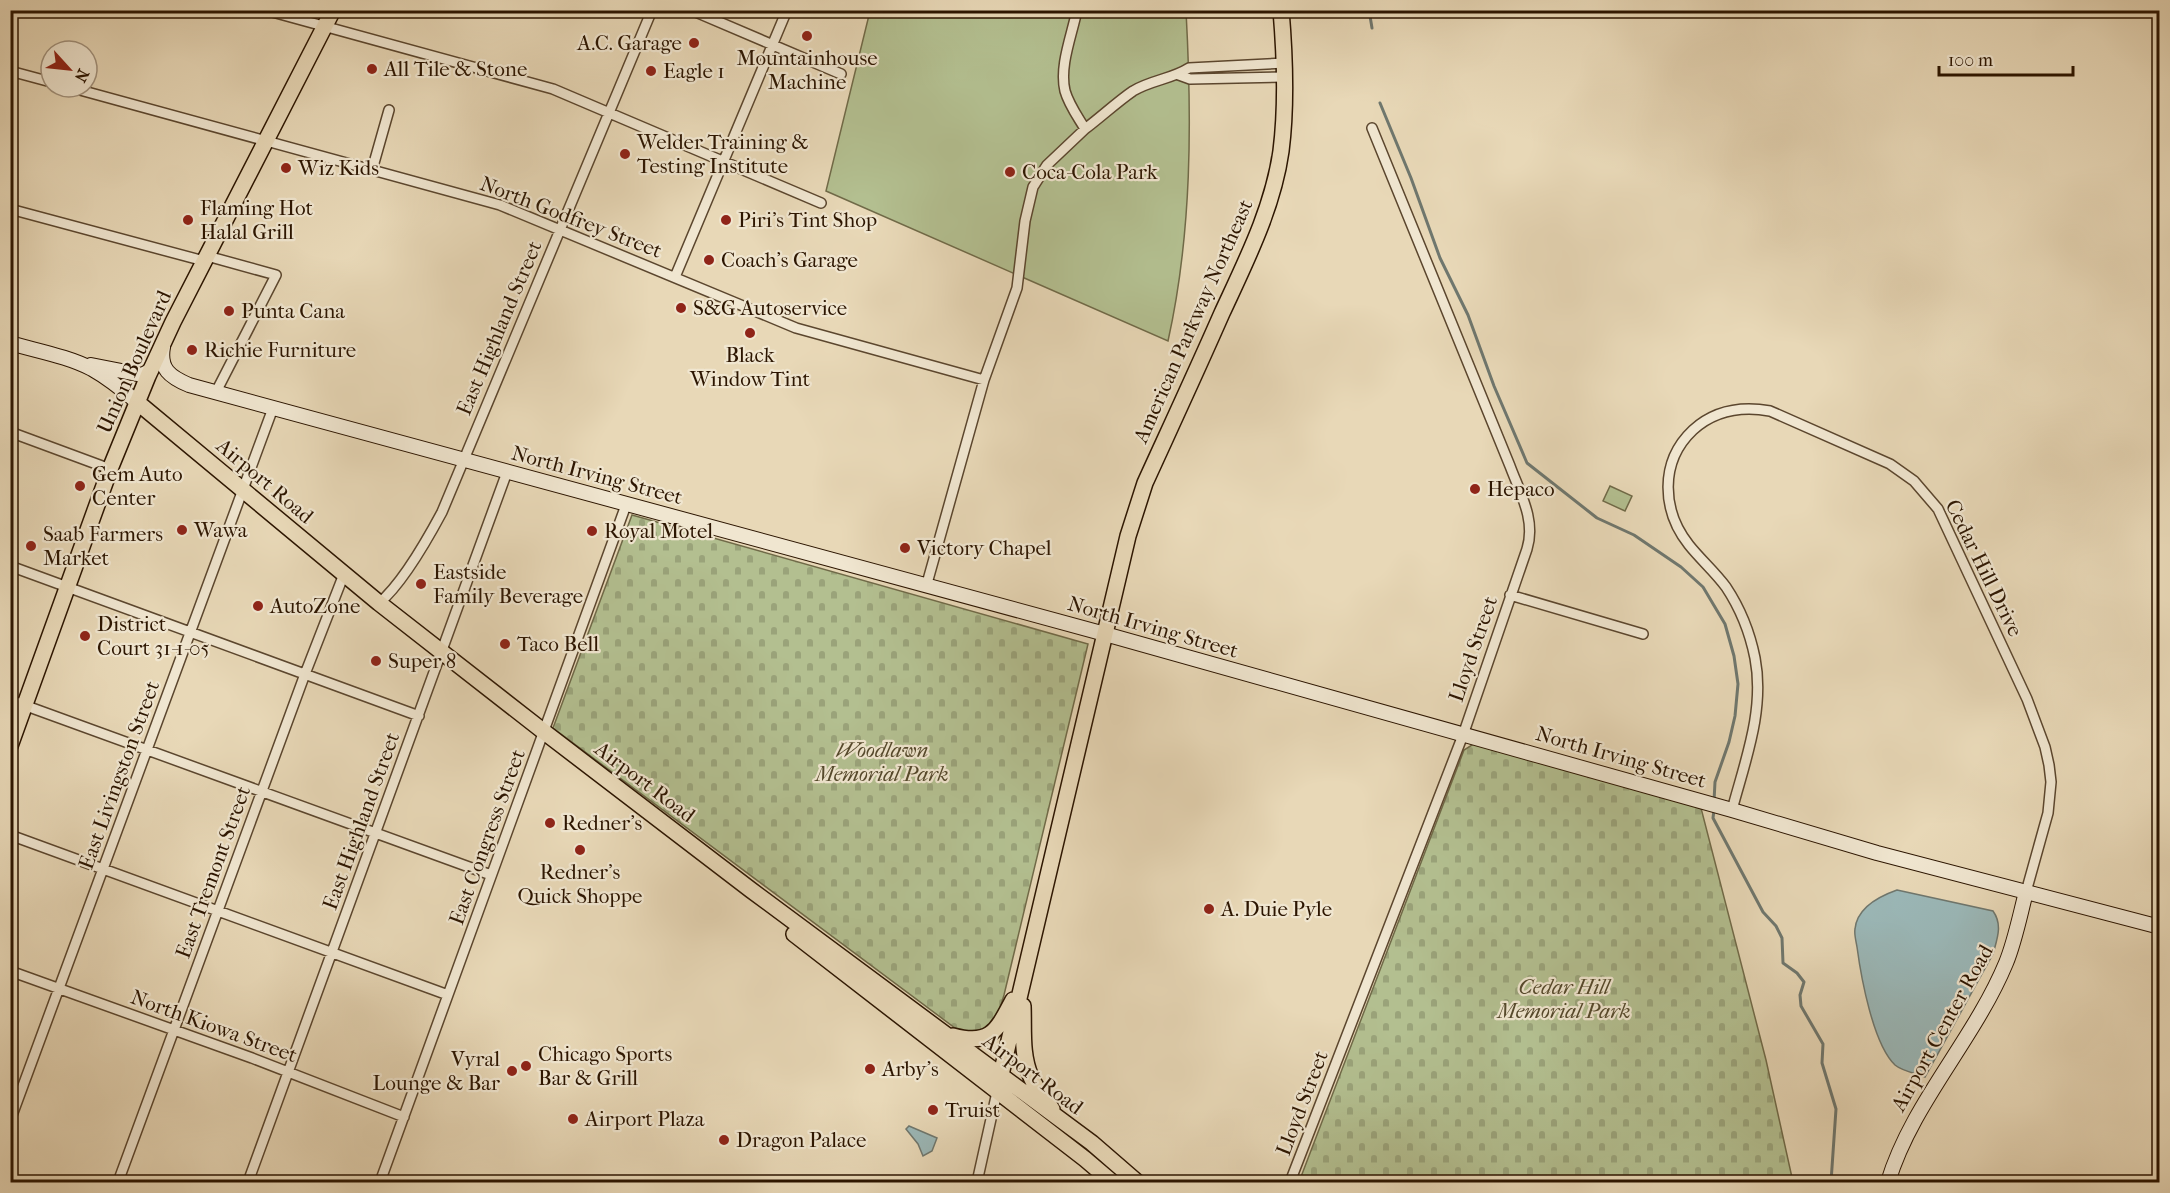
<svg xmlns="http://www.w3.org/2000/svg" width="2170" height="1193" font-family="'IM FELL French Canon',serif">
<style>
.green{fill:#b3bf90;stroke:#706a48;stroke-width:1.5}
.cemetery{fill:url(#cemetery-stones);stroke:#706a48;stroke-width:1.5}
.water{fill:#9bb8b8;stroke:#6f776e;stroke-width:1.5}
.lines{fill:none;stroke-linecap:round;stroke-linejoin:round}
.stream{stroke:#6f776e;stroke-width:3}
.street-casing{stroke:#5b462e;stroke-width:12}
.secondary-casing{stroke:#2c1500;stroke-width:16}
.primary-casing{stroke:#2c1500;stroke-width:18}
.street{stroke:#f0e6d0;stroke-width:9}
.secondary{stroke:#f0e6d0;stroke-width:14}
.primary{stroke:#e8d8b7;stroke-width:15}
.poi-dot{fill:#8f2418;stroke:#f0e6d0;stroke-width:2}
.labels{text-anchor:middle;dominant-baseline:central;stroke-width:4.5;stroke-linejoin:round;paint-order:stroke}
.poi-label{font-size:21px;fill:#2c1500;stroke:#f0e6d0;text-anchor:start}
.street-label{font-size:21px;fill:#2c1500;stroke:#f0e6d0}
.park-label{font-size:21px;font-style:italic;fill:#54482b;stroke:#f0e6d0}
</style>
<defs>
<pattern id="cemetery-stones" width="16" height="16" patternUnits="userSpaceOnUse" patternTransform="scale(1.5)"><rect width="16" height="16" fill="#b3bf90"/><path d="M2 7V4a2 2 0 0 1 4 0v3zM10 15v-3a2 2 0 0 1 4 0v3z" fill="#9aa37a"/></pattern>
</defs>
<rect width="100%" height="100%" fill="#e8d8b7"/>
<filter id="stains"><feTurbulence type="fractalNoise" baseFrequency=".00333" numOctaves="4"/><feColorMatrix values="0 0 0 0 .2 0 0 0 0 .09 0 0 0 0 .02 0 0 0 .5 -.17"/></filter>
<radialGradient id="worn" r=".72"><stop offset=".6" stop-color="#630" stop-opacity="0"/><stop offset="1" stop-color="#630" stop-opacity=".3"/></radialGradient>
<path class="green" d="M870,11H1186C1192,121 1192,233 1168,341L826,191Z
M1610,486L1632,496L1625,511L1603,501Z"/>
<path class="cemetery" d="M632,515L1088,644L1004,995L996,1021L976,1036L959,1031L553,728Z
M1475,743L1701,808L1766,1060L1793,1182H1299L1464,750Z"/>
<path class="water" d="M1897,890L1993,911C2003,925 1997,939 1993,954L1925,1077C1915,1073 1902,1071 1895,1065C1873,1044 1861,977 1857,947C1856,941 1854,934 1855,929C1857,908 1880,896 1897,890Z
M909,1126L937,1138L932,1151L923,1156L918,1144L906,1129Z"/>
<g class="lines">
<path class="stream" d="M1369,10L1372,28
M1380,103L1411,178L1440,258L1468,315L1494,386L1527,463L1597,518L1634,535L1681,567L1703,587L1725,624L1734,656L1738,684L1735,716L1729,742L1715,782L1714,801
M1714,810L1713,818L1763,912L1776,926L1782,938L1783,963L1797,973L1804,982L1800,995L1801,1006L1823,1044L1822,1063L1836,1109L1831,1182"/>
<g class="street-casing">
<path id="street" d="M265,10L553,89L821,203
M691,10L841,74
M1077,10C1072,35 1059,66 1065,91C1069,105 1078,117 1085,129C1101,117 1117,102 1133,91C1151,80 1172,79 1189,68L1285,63
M10,71L51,82
M1179,75L1190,79L1285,77
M69,87L500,205L796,328L984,380
M372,170L389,110
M10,209L204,261
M207,256L276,275L216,392
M675,277L787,10
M10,432L110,469
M10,566L419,716
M926,587L984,380L1017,288L1025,221L1033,187L1047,165L1085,129
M1510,595L1643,634
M379,603C403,583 427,540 442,512L652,10
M10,700L491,875
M1732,810C1745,761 1765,710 1755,658C1750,633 1740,608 1726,587C1715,572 1701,560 1689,545C1662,511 1659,462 1693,430C1715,410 1742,406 1770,411L1890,464L1914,481L1938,509L2027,699L2045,747L2049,765L2051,782L2048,813L2026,892
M10,835L448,995
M10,971L252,1058L404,1117
M10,1121L273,408
M118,1182L305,674L344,574
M248,1182L507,472
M380,1182L626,505
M977,1182L997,1092
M1290,1182L1463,735L1527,549C1536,520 1520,493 1510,466L1372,128"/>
</g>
<g class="secondary-casing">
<path id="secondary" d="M10,343C37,351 67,356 92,369C108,378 123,390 137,402
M163,347C159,369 170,377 189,385L1105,634L1732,810L1877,853L2160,927
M91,365L142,375L151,370
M1888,1182C1912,1103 1974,1040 2006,963C2015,941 2020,915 2026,892"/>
</g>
<g class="primary-casing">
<path id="primary" d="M137,402L379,603L543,731L751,890L1092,1143L1137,1182
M10,746L110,469L148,376L173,322L333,10
M794,934L1085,1159L1112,1182
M1023,1006C1024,1029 1021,1055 1031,1077C1036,1089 1045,1099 1052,1109
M953,1036C991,1046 997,1030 1013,1000
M999,1083L1128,536L1145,483C1171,426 1197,370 1222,313C1246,261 1273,208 1281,151C1287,104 1285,57 1281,10"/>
</g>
<use href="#street" class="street"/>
<use href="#secondary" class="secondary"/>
<use href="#primary" class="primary"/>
</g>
<g class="poi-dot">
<circle cx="807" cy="36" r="6"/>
<circle cx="694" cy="43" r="6"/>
<circle cx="372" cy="69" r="6"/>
<circle cx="651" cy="71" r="6"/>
<circle cx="625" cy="154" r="6"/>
<circle cx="286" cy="168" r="6"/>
<circle cx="1010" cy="172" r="6"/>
<circle cx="188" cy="220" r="6"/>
<circle cx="726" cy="220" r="6"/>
<circle cx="709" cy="260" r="6"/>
<circle cx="681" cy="308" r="6"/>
<circle cx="229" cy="311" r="6"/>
<circle cx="750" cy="333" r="6"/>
<circle cx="192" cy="350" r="6"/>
<circle cx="80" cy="486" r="6"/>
<circle cx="1475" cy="489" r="6"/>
<circle cx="182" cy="530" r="6"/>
<circle cx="592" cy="531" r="6"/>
<circle cx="31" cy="546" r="6"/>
<circle cx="905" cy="548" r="6"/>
<circle cx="421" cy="584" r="6"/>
<circle cx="258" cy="606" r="6"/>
<circle cx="85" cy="636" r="6"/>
<circle cx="505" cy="644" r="6"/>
<circle cx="376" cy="661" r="6"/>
<circle cx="550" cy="823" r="6"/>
<circle cx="580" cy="850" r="6"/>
<circle cx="1209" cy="909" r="6"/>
<circle cx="526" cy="1066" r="6"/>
<circle cx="870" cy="1069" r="6"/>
<circle cx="512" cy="1071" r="6"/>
<circle cx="933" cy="1110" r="6"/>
<circle cx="573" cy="1119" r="6"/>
<circle cx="724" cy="1140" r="6"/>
</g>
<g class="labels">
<g class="poi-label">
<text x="682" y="43" text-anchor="end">A.C. Garage</text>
<text x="807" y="58" text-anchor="middle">Mountainhouse<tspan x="807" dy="24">Machine</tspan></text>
<text x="384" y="69">All Tile &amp; Stone</text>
<text x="663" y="71">Eagle 1</text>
<text x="637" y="142">Welder Training &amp;<tspan x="637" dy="24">Testing Institute</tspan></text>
<text x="298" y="168">Wiz Kids</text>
<text x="1022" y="172">Coca-Cola Park</text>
<text x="200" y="208">Flaming Hot<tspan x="200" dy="24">Halal Grill</tspan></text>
<text x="738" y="220">Piri's Tint Shop</text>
<text x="721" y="260">Coach's Garage</text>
<text x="693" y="308">S&amp;G Autoservice</text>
<text x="241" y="311">Punta Cana</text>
<text x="204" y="350">Richie Furniture</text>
<text x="750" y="355" text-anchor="middle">Black<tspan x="750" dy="24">Window Tint</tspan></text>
<text x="92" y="474">Gem Auto<tspan x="92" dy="24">Center</tspan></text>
<text x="1487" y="489">Hepaco</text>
<text x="194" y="530">Wawa</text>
<text x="604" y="531">Royal Motel</text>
<text x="43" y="534">Saab Farmers<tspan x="43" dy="24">Market</tspan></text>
<text x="917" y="548">Victory Chapel</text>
<text x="433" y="572">Eastside<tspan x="433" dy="24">Family Beverage</tspan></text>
<text x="270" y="606">AutoZone</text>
<text x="97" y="624">District<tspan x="97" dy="24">Court 31-1-05</tspan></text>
<text x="517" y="644">Taco Bell</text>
<text x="388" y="661">Super 8</text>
<text x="562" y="823">Redner's</text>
<text x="580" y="872" text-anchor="middle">Redner's<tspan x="580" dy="24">Quick Shoppe</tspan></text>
<text x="1221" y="909">A. Duie Pyle</text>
<text x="538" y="1054">Chicago Sports<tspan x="538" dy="24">Bar &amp; Grill</tspan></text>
<text x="500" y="1059" text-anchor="end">Vyral<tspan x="500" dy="24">Lounge &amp; Bar</tspan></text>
<text x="882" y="1069">Arby's</text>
<text x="945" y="1110">Truist</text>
<text x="585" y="1119">Airport Plaza</text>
<text x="736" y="1140">Dragon Palace</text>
</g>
<g class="street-label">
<text transform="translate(571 217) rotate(21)">North Godfrey Street</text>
<text transform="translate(1193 321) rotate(-66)">American Parkway Northeast</text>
<text transform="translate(499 328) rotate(-67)">East Highland Street</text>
<text transform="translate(134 362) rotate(-66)">Union Boulevard</text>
<text transform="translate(597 475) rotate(15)">North Irving Street</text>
<text transform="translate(265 481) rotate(40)">Airport Road</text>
<text transform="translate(1984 568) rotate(64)">Cedar Hill Drive</text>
<text transform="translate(1153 627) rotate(16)">North Irving Street</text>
<text transform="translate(1473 649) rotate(-71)">Lloyd Street</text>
<text transform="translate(1621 757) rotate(16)">North Irving Street</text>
<text transform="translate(119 775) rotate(-70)">East Livingston Street</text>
<text transform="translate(645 782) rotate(37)">Airport Road</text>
<text transform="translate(361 821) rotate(-70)">East Highland Street</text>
<text transform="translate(487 837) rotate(-70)">East Congress Street</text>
<text transform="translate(213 872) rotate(-70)">East Tremont Street</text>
<text transform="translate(214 1026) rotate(20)">North Kiowa Street</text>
<text transform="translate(1942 1028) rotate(-61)">Airport Center Road</text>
<text transform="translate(1033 1074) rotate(37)">Airport Road</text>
<text transform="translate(1302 1103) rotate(-69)">Lloyd Street</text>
</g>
<g class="park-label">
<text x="882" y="750">Woodlawn<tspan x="882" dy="24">Memorial Park</tspan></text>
<text x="1564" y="987">Cedar Hill<tspan x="1564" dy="24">Memorial Park</tspan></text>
</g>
</g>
<rect width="2170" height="1193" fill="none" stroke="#e8d8b7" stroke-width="36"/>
<rect x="12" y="12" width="2146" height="1169" fill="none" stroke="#2c1500" stroke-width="3"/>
<rect x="18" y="18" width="2134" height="1157" fill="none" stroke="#2c1500" stroke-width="1.5"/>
<g transform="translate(69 69) rotate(117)"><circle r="28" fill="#f0e6d0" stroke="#a2927d" stroke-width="1.5"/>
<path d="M0-4.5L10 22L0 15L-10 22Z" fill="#8f2418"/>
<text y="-9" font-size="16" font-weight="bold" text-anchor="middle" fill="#2c1500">N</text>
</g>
<path d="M1939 66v9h134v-9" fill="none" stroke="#2c1500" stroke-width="3"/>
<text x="1948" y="66" font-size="18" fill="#2c1500" stroke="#f0e6d0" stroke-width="4.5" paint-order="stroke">100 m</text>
<rect width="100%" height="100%" filter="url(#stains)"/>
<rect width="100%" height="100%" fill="url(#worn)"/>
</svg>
